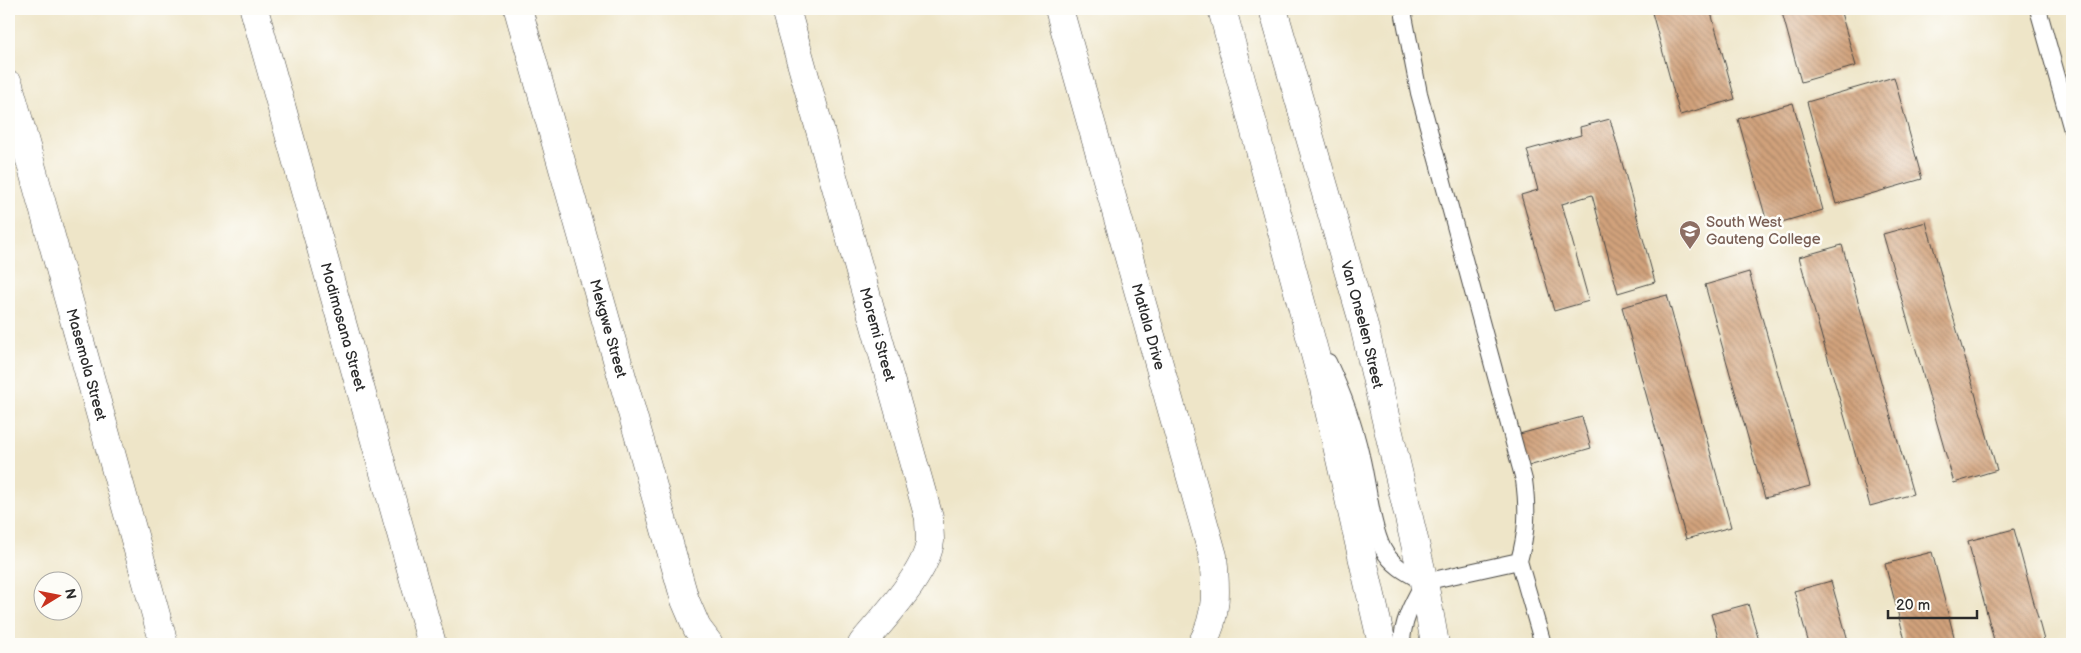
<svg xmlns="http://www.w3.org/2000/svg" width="2081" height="653" font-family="'Balsamiq Sans',sans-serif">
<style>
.building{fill:url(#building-back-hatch)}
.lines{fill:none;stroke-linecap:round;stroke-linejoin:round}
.lane-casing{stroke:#484743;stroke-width:18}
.street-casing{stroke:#484743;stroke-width:29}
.secondary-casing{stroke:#484743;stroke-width:29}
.lane{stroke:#fff;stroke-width:16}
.street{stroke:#fff;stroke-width:28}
.secondary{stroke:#fff;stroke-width:28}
.labels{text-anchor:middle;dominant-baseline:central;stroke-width:5;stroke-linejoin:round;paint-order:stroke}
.education-label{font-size:15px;fill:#785e54;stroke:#fdfcf7;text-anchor:start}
.street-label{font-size:15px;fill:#2b2b2b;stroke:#fdfcf7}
</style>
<defs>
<pattern id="building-back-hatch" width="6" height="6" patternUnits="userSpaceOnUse" patternTransform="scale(1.25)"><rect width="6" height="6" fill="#d1a27c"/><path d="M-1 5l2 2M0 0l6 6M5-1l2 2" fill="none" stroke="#aa8466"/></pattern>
</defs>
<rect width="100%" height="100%" fill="#fdfcf7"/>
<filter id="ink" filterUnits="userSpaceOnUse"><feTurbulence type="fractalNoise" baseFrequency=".02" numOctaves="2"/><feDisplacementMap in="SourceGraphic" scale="10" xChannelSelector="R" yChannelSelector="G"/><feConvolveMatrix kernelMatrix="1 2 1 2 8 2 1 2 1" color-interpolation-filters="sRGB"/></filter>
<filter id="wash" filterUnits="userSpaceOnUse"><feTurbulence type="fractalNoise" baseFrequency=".0096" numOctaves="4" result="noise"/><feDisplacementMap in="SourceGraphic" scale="20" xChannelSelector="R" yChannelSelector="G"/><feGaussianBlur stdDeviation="1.12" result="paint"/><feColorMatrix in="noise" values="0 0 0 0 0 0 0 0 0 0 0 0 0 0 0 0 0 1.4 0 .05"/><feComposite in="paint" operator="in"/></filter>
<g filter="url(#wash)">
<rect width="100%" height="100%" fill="#eee5c8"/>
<g id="blocks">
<path class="building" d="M1651,9H1710L1735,99L1680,115Z
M1781,9H1840L1856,66L1801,82Z
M1894,77L1922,179L1836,204L1807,102Z
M1793,103L1823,210L1768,226L1738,119Z
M1610,119L1655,282L1618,293L1592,195L1562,204L1589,301L1554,311L1521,195L1538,190L1527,150L1581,135L1580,127Z
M1926,222L1997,470L1954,483L1883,234Z
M1842,245L1913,494L1870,506L1799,257Z
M1749,272L1810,486L1765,498L1705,285Z
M1667,295L1731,527L1686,539L1622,307Z
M1582,417L1591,448L1525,467L1516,435Z
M2014,529L2045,644H1995L1968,541Z
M1932,552L1956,644H1906L1885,564Z
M1831,581L1849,644H1809L1794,591Z
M1748,604L1760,644H1720L1711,614Z"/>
</g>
</g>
<g filter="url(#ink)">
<use href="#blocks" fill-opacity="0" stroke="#484743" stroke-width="1"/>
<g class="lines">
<g class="lane-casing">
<path id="lane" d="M1405,9L1404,16L1419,93L1524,480C1528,510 1527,532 1519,561
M2038,9L2072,130
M1328,362C1342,392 1354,424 1361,456C1368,484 1371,524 1383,549C1392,566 1409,574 1424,582L1519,561L1543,644
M1402,644C1402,621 1413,602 1424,582"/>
</g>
<g class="street-casing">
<g id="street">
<path id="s1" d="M254,9L432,644"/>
<path id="s2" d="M518,9L685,600L697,628L709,644"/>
<path id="s3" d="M786,9L929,518C929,526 930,534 930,541C927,573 882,619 862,644"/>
<path id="s4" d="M1059,9L1213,556C1216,588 1218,615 1202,644"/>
<path id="s5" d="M9,85L164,644"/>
</g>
</g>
<g class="secondary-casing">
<g id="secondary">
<path d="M1222,9L1323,384L1382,644"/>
<path id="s6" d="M1273,9L1363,322L1424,582L1435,644"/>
</g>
</g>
<use href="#lane" class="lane"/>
<use href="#street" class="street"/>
<use href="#secondary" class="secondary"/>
</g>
</g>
<defs>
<g id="university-pin" transform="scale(1.125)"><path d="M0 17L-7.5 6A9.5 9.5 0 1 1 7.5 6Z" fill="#8d6e63" stroke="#fdfcf7"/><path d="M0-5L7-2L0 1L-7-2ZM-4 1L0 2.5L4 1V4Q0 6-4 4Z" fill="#fff"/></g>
</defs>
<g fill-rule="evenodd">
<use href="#university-pin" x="1690" y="231"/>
</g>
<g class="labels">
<g class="education-label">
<text x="1706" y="222">South West<tspan x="1706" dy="17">Gauteng College</tspan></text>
</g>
<g class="street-label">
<text stroke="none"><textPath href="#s6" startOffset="328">Van Onselen Street</textPath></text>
<text stroke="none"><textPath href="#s1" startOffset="330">Modimosana Street</textPath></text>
<text stroke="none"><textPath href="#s4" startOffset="330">Matlala Drive</textPath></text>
<text stroke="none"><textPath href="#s2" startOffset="332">Mekgwe Street</textPath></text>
<text stroke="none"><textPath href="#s3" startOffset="338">Moremi Street</textPath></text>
<text stroke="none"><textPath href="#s5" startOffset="290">Masemola Street</textPath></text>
</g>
</g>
<rect width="2081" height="653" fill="none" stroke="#fdfcf7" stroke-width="30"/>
<g transform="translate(58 596) rotate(80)"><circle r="24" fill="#fdfcf7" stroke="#a9a8a5"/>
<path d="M0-4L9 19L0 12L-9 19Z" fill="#c8321e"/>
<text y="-8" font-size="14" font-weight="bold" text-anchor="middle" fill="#2b2b2b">N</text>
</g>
<path d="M1888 610v8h89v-8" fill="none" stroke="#2b2b2b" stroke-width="2.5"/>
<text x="1896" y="610" font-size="15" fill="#2b2b2b" stroke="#fdfcf7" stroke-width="4" paint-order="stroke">20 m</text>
</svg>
